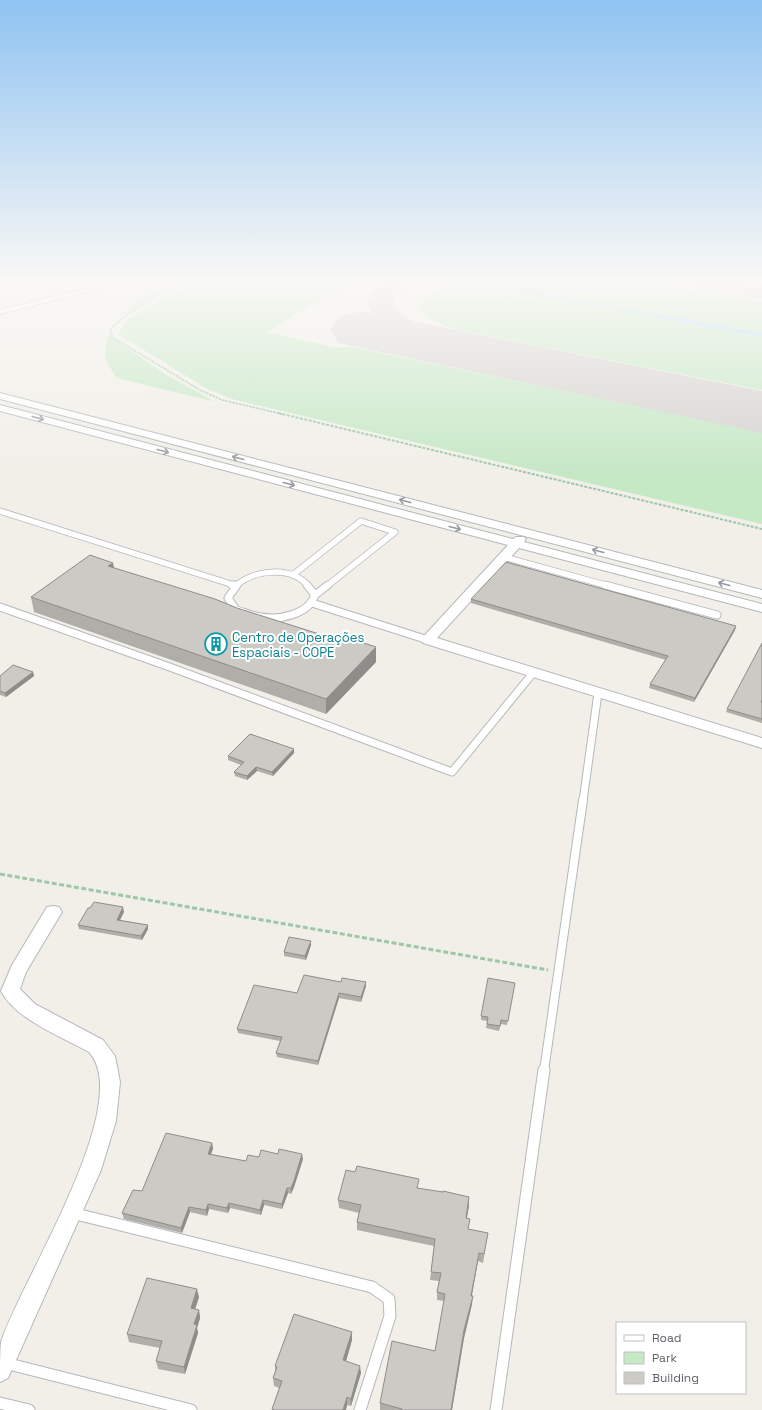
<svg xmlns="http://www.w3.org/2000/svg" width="762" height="1410" font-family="'Space Grotesk',sans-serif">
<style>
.green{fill:#c5e8c5}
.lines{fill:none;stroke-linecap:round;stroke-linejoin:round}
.stream{stroke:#aadaff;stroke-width:3}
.taxiway{fill:#d4d3d0;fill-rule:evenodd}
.runway{fill:#d4d3d0;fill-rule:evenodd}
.service-far3-casing{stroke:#b5b8bc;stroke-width:7}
.service-far2-casing{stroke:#b5b8bc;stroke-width:9}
.service-far1-casing{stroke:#b5b8bc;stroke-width:10}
.service-casing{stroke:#b5b8bc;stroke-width:13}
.minor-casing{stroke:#b5b8bc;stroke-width:2}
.path-far2{stroke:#9cc7a9;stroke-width:1.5;stroke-dasharray:2.5 1;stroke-linecap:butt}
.path-far1{stroke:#9cc7a9;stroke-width:2;stroke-dasharray:3 1.5;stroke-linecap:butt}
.path{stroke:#9cc7a9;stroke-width:3;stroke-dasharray:5 2.5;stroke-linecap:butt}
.service-far3{stroke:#fff;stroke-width:5.5}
.service-far2{stroke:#fff;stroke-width:7}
.service-far1{stroke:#fff;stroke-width:8}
.service{stroke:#fff;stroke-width:11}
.minor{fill:#fff;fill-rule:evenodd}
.wall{fill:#afaea9}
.shaded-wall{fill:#8f8d8a}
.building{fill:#cccac5;stroke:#8f8d8a}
.oneway{stroke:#979a9d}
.labels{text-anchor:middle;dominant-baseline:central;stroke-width:4;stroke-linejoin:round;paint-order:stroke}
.culture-label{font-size:13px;fill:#0d838f;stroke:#fff;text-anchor:start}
</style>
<rect width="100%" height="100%" fill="#f1efe8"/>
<path class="green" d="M199,278L156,295L120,317C141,291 168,286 199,278Z
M209,278H360L330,296H324L267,332L337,348L348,346L762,432V524L232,399L206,388L118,334L127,320L165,297Z
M458,278H618L762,302V390L469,332C453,328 429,323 419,309L423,301Z
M109,332L113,338L165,374L212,400V401L117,378C103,359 103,354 109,332Z"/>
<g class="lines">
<path class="stream" d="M513,290L762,335"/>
<path class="taxiway" d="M388,278H414L411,283L394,295L393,305C412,325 439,336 465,344L469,349L465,354C462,355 459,357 456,357C436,357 377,327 369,307C365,296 379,283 388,278Z
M662,278H715L762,285V299L673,285L665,283Z"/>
<path class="runway" d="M361,311L762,391V433L339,343L330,330L339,317Z"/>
<g class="service-far3-casing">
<path id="service-far3" d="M0,511L234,585
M504,557L609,586
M294,574L361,521L395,532L327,586
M236,586C254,569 292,566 308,586"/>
</g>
<g class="service-far2-casing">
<path id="service-far2" d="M232,585H234
M237,585L228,598L236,610C244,612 252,616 261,617C280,620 308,615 315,595L307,585
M605,585L717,615
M315,595L328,585
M312,603L428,640
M0,607L167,666L452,772L533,673
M583,801L598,693"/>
</g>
<g class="service-far1-casing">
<path id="service-far1" d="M544,1071L583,800"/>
</g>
<g class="service-casing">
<path id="service" d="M72,1213L372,1287L389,1299L390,1316L360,1410
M5,1363L191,1410
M0,1403L29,1410
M496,1410L544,1070"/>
</g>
<g class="minor-casing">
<path id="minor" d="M130,278H143L0,314V310Z
M0,393L762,590V598L0,399Z
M0,405L513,539L516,537H524L526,539L524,542L762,604V612L519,548L437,638L762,738V748L423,643L421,640L423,637L508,545L0,411Z
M53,906L59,907L62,912L26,972L20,989L35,1004L103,1040L115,1056L120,1082L116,1121L101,1170L8,1378L0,1382C0,1370 0,1353 1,1342C19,1284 136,1104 89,1052C62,1037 15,1019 1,991L12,965L47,907Z"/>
</g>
<path class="path-far2" d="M203,278C169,289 138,304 111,328L112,337L200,390L222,400L282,414"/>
<path class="path-far1" d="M278,413L762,529"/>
<path class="path" d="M0,874L548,970"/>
<use href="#service-far3" class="service-far3"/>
<use href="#service-far2" class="service-far2"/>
<use href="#service-far1" class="service-far1"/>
<use href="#service" class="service"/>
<use href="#minor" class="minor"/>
</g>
<path class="wall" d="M113,563L114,568L237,608L338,640L376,647V662L326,714L34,612L31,597Z
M471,599L736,626L735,630L694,702L649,688L650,684L666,660L471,603Z
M33,672L34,676L6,697L0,695V676Z
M762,702V723L726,712L727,709Z
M294,749V753L273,776L257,771L247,780L235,776L234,772L241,765L228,760V756Z
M124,912L120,920L148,925V929L142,940L79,929L78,925Z
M311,941V945L306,960L284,956V952Z
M341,982H366V986L361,1002L339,998L318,1065L277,1057L276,1053L280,1041L238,1033L237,1029L297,993Z
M514,987L507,1025L501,1024L499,1031L486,1028L487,1021L481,1020V1016Z
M212,1143L213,1149L211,1154L246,1161L259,1157L303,1159L294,1187L291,1194L288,1193L282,1209L264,1205L261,1215L230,1208L228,1213L209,1209L207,1216L190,1212L182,1233L124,1219L122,1213L142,1191Z
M418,1188L469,1206L467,1218L468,1229L488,1233L483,1263L478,1261L472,1296V1304L464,1338L452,1410H380V1403L435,1351L444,1301L437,1300V1292L439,1281L430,1280L431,1272L434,1246L357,1230V1222L359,1213L339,1208L338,1200Z
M199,1297L195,1309L199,1310L200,1318L197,1328L198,1333L185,1374L158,1369L156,1361L160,1348L129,1342L127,1334Z
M352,1340L346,1361L361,1373L351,1406L347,1405L346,1410H272L279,1388L274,1386L273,1378L275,1372V1366Z"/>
<path class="shaded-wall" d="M113,563L115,577L108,566Z
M736,626L735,630L694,702L695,698Z
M376,647V662L326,714V699Z
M33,672L34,676L6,697L5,693Z
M294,749V753L273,776L272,772Z
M256,767L257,771L247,780V776Z
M123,907L124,912L118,924L117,920Z
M148,925V929L142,940L141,936Z
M311,941V945L306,960L305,956Z
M366,982V986L361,1002V997Z
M339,993V998L318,1065V1061Z
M212,1143L213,1149L209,1159L208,1154Z
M302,1154L303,1159L294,1187L291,1194V1188Z
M287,1188L288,1193L282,1209V1204Z
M469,1197V1206L465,1226L466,1218Z
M263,1200L264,1205L261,1215L260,1210Z
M229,1203L230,1208L228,1213L227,1208Z
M208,1204L209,1209L207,1216L206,1210Z
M189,1207L190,1212L182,1233L181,1228Z
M479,1253L478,1261L470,1304L471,1296Z
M197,1289L199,1297L193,1316L191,1308Z
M473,1296L472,1304L464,1338L452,1410H451L464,1330Z
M199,1310L200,1318L197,1328L198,1333L185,1374L184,1367L194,1324Z
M352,1332V1340L344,1368L343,1360Z
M360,1366L361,1373L351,1406V1399Z
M347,1397V1405L346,1410H343Z"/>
<path class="building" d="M90,555L113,563L108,566L215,599L237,608L338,640L342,636L376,647L326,699L31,597Z
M506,562L736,626L695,698L650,684L668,656L471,599Z
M762,643V700L761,702H762V719L727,709Z
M13,665L33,672L5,693L0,691V676Z
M250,734L294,749L272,772L256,767L247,776L234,772L244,762L228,756Z
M94,902L123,907L117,920L148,925L141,936L78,925L88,908H90Z
M289,937L311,941L305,956L284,952Z
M304,975L341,982L342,978L366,982L361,997L339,993L318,1061L276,1053L282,1037L237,1029L254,985L297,993Z
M488,978L515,983L508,1021L501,1020L500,1026L487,1024L488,1017L481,1016Z
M166,1133L212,1143L208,1154L246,1161L248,1155L259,1157L261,1150L278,1154L279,1149L302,1154L294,1181L291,1188H287L282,1204L263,1200L260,1210L229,1203L227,1208L208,1204L206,1210L189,1207L181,1228L122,1213L133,1190L142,1191Z
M357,1166L419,1179L417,1188L443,1192V1191L469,1197L466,1218L470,1219L468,1229L488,1233L484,1254L479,1253L471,1296H473L464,1330L451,1410H402V1409L380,1403L392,1341L435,1351L445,1294L437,1292L441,1273L431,1272L435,1239L357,1222L361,1205L338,1200L346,1170L355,1172Z
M147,1278L197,1289L191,1308L199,1310L194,1324L197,1325L184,1367L156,1361L162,1341L127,1334Z
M294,1314L352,1332L343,1360L360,1366L351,1399L347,1397L343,1410H275L272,1409L282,1381L273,1378L277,1367L275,1366Z"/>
<defs><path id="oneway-shaft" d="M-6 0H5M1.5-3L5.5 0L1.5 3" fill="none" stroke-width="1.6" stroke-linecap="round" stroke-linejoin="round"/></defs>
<g class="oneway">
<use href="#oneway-shaft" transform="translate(38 418) rotate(15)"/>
<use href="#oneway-shaft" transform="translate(163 451) rotate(15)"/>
<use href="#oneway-shaft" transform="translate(238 458) rotate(-165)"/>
<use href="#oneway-shaft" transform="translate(289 484) rotate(15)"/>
<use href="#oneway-shaft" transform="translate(405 501) rotate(-165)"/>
<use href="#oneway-shaft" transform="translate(455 528) rotate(15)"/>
<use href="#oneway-shaft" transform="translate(598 551) rotate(-165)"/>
<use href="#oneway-shaft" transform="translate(724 584) rotate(-165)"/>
</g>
<linearGradient id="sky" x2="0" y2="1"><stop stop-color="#8fc3f1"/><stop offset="0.59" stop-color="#f9f8f5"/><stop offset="1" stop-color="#f9f8f5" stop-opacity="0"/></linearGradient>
<rect width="762" height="475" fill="url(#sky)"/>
<defs>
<g id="building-ring" transform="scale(1.15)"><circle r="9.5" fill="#fff" stroke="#0f9aa8" stroke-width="1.5"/><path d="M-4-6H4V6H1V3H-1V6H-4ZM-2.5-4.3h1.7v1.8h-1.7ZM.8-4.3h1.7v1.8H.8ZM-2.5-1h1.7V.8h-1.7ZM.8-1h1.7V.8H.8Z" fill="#0f9aa8"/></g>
</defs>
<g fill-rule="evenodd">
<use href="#building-ring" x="216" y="644"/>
</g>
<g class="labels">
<g class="culture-label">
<text x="232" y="637">Centro de Operações<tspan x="232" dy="15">Espaciais - COPE</tspan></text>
</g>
</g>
<rect x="616" y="1322" width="130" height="72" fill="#ffffff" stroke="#bfc1c3"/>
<rect x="624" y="1335" width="20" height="6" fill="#ffffff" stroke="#bfc1c3"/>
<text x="652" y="1342" font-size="12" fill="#5f6368">Road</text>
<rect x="624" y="1352" width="20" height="12" fill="#c5e8c5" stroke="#bfc1c3"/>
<text x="652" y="1362" font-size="12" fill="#5f6368">Park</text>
<rect x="624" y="1372" width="20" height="12" fill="#cccac5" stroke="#bfc1c3"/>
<text x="652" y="1382" font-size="12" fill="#5f6368">Building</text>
</svg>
